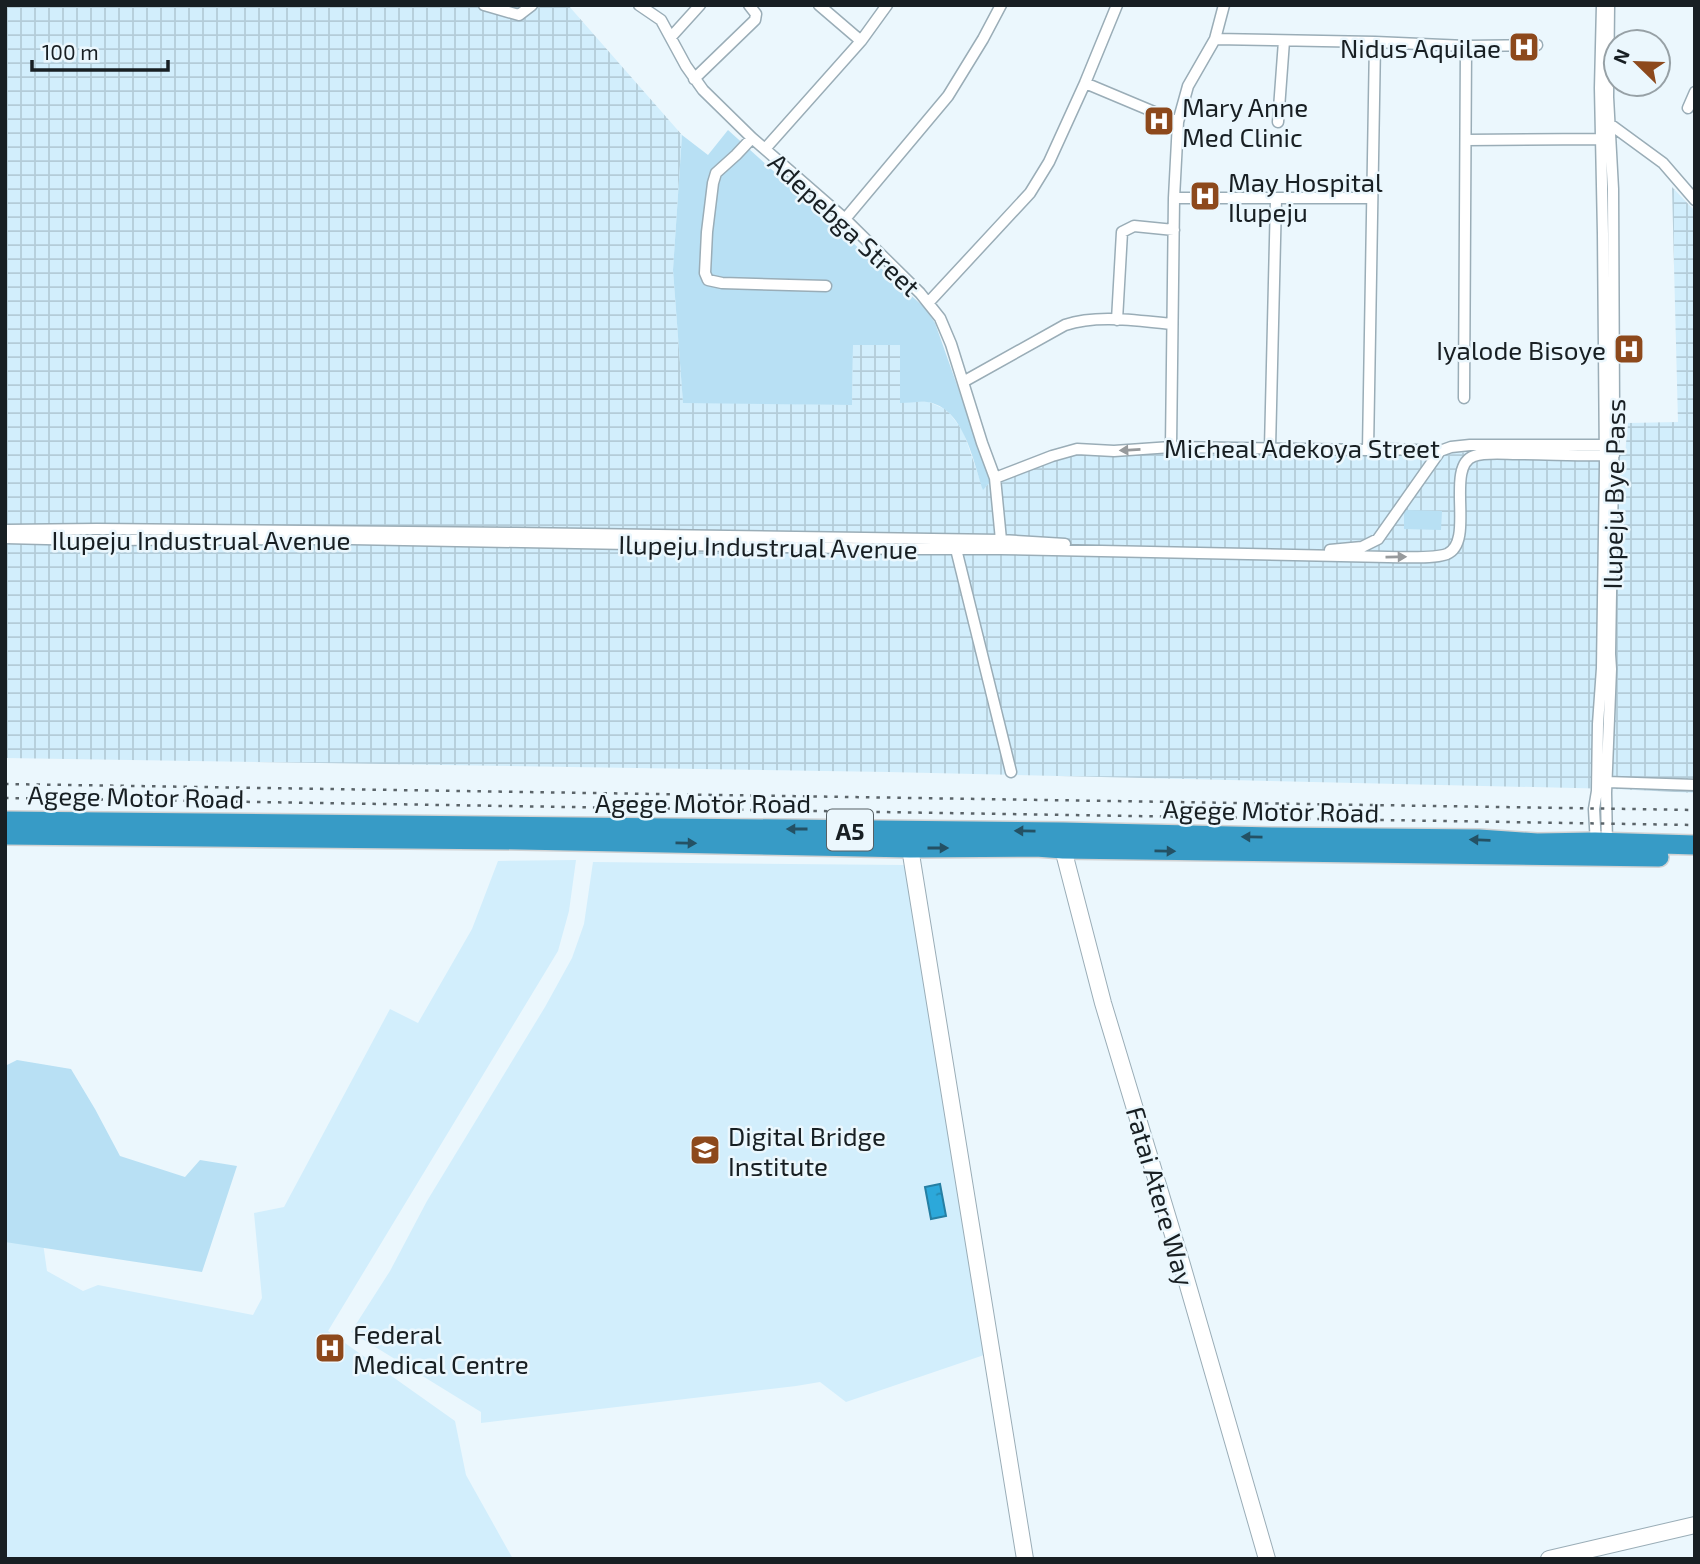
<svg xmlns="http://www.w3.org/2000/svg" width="1700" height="1564" font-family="'Exo 2',sans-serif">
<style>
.built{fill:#d2eefc}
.industrial{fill:url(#industrial-grid)}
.grass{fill:#b8e0f4}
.water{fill:url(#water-ripples);stroke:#267fa3;stroke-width:2}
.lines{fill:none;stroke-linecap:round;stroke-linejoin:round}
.street-casing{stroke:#9aadb7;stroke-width:13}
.secondary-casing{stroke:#9aadb7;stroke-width:18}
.highway-casing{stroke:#d1d2d3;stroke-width:22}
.street{stroke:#fff;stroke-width:10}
.secondary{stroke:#fff;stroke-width:16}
.highway{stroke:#379bc6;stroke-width:19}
.rail{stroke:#5b6469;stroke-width:2.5;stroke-dasharray:3.5 7;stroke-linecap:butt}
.oneway{fill:#979a9c}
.oneway2{fill:#245164}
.labels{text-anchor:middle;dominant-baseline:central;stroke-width:5;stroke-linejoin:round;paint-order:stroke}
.shield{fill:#ebf7fd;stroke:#576064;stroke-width:2}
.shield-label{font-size:24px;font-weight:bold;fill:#181f23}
.poi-label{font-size:26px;fill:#181f23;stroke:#ebf7fd;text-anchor:start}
.street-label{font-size:26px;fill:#181f23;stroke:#ebf7fd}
</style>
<defs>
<pattern id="industrial-grid" width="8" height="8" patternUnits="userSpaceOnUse" patternTransform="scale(1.75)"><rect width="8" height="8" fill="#d2eefc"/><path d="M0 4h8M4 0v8" fill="none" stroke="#b4ccd8"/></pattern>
<pattern id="water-ripples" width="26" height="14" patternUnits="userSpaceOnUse" patternTransform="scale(1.75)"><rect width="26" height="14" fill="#2ca8da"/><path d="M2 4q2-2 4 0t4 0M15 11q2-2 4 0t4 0" fill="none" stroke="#2588b0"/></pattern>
</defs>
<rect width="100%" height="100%" fill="#ebf7fd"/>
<path class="built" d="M576,860L569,911L558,951L328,1331L455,1421L466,1475L513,1559H5V1205L43,1243L47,1271L83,1291L98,1285L253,1315L262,1298L254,1213L284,1207L390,1009L418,1023L472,929L498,861Z
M593,862L905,865L942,1098L987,1354L846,1402L820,1382L796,1386L481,1423V1412L351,1332L390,1271L427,1201L545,1007L572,958L584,924Z"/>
<path class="industrial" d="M5,5H568L682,135L673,270L683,402L852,405L853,345H900V402H929L947,410L963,431L983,489L991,481L1083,449L1625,454L1628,423L1678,422L1672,187L1695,211V793L1615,789L888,772L5,758Z"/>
<path class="grass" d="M728,130L925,308L935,323L991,481L983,490C973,461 964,407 927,402C919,401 909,403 900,403V345H853L852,405L683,403L673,270L682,135L708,155Z
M1404,510L1442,511L1441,530L1404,529Z
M17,1060L71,1069L95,1109L120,1156L185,1177L200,1160L237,1166L202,1272L5,1242V1066Z"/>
<path class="water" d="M940,1184L946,1216L931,1219L925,1187Z"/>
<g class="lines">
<g class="street-casing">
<path id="street" d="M484,5L519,15L532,5
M639,5L661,20L686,66L703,90L752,138L845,219L920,293L940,318L951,344L982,443L995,478L1001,540
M819,5L861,41
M671,37L700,5
M1215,39L1375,42L1466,46L1537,45
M694,79L755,20L756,14L749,5
M1085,83L1178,122
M1688,108L1695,92
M1278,122L1284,41
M1607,122L1663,163L1695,200
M752,138L736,155L716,173L713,183L707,232L705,273L708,280L722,283L826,286
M1466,140L1602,139
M765,149L861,41L887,5
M1174,198H1371
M845,219L948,96L983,39L1001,5
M929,302L1030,193L1049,162L1085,83L1117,5
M1117,320L1122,232L1134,226L1174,230
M963,382L1065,325C1098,314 1138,321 1172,324
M1464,398L1466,46
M1171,447L1174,198L1178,122L1188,86L1215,39L1224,5
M1270,448L1276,199
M1368,450L1375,42
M995,478L1052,456L1077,449L1114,451L1171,447L1368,450L1388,449L1440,451L1451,447L1470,445H1609
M5,530L97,529L516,533L1001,540L1065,544
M5,538L87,540L351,539L901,549H1000L1388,557C1404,557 1434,559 1447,554C1476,542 1444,466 1474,456C1485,452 1505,454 1517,454C1549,454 1582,456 1614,455
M956,549L1011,772
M1330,550L1362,547L1378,539L1440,451
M1607,782L1695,785
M1596,845L1594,809L1597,791L1598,724L1602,668L1605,465L1603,234L1600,88L1602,5
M1607,845L1606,793L1611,669L1610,654L1614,412L1613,189L1608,97L1609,5"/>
</g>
<g class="secondary-casing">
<path id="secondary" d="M1063,838V849L1103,1003L1180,1258L1267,1559
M910,848L1025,1559
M1549,1559L1695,1525"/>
</g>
<g class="highway-casing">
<path id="highway" d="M5,821L1063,832L1272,837L1479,839L1537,843L1595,842L1695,845
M5,835L521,840L910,848L1036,847L1063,849L1659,857"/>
</g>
<use href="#street" class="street"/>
<use href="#secondary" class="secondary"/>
<use href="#highway" class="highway"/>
<path class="rail" d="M5,784L1695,810
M5,798L1695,825"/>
</g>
<defs><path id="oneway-solid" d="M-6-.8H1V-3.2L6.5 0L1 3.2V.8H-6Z" transform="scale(1.75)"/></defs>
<g class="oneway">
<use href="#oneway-solid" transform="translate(1130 450) rotate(177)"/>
<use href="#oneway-solid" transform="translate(1396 557) rotate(-1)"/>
</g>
<g class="oneway2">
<use href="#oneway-solid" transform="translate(797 829) rotate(-180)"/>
<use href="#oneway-solid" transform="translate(1025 831) rotate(-179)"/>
<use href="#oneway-solid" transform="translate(1252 837) rotate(-179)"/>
<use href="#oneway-solid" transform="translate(1480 840) rotate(-178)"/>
<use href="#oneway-solid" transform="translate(686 843) rotate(1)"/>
<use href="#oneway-solid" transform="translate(938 848)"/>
<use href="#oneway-solid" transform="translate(1165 851) rotate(1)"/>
</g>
<defs>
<g id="hospital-square" transform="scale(1.575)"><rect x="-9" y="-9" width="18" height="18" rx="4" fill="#8d491c" stroke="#ebf7fd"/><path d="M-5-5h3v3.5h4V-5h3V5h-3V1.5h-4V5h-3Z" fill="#fff"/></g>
<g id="university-square" transform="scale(1.575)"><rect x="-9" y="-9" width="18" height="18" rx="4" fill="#8d491c" stroke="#ebf7fd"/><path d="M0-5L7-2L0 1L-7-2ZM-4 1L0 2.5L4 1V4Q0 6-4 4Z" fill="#fff"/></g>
</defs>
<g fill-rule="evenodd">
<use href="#hospital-square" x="1524" y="47"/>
<use href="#hospital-square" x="1159" y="121"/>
<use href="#hospital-square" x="1205" y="196"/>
<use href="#hospital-square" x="1629" y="349"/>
<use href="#university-square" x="705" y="1150"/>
<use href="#hospital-square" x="330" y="1348"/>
</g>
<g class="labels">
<rect class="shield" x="827" y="809.5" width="46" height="41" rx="5"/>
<g class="shield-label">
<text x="850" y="830">A5</text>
</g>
<g class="poi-label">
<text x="1501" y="47" text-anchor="end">Nidus Aquilae</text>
<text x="1182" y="106">Mary Anne<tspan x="1182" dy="30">Med Clinic</tspan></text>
<text x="1228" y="181">May Hospital<tspan x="1228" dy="30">Ilupeju</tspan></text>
<text x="1606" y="349" text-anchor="end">Iyalode Bisoye</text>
<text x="728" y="1135">Digital Bridge<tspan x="728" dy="30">Institute</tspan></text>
<text x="353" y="1333">Federal<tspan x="353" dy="30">Medical Centre</tspan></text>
</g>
<g class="street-label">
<text transform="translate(845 224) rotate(43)">Adepebga Street</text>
<text x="1302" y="447">Micheal Adekoya Street</text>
<text transform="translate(1613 494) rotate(-89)">Ilupeju Bye Pass</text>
<text x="201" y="539">Ilupeju Industrual Avenue</text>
<text transform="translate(768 546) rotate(1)">Ilupeju Industrual Avenue</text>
<text transform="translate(136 796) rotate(1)">Agege Motor Road</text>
<text x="703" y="802">Agege Motor Road</text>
<text transform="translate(1271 810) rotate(1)">Agege Motor Road</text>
<text transform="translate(1161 1196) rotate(74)">Fatai Atere Way</text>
</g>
</g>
<rect width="1700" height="1564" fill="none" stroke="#181f23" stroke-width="14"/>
<g transform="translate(1637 63) rotate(293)"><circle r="33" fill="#ebf7fd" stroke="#97a1a6" stroke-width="2"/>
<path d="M0-5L12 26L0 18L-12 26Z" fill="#8d491c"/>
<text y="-10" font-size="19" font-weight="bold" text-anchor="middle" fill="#181f23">N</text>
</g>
<path d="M32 60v10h136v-10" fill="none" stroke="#181f23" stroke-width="3.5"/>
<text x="42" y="60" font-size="21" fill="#181f23" stroke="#ebf7fd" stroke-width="5" paint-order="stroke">100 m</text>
</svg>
